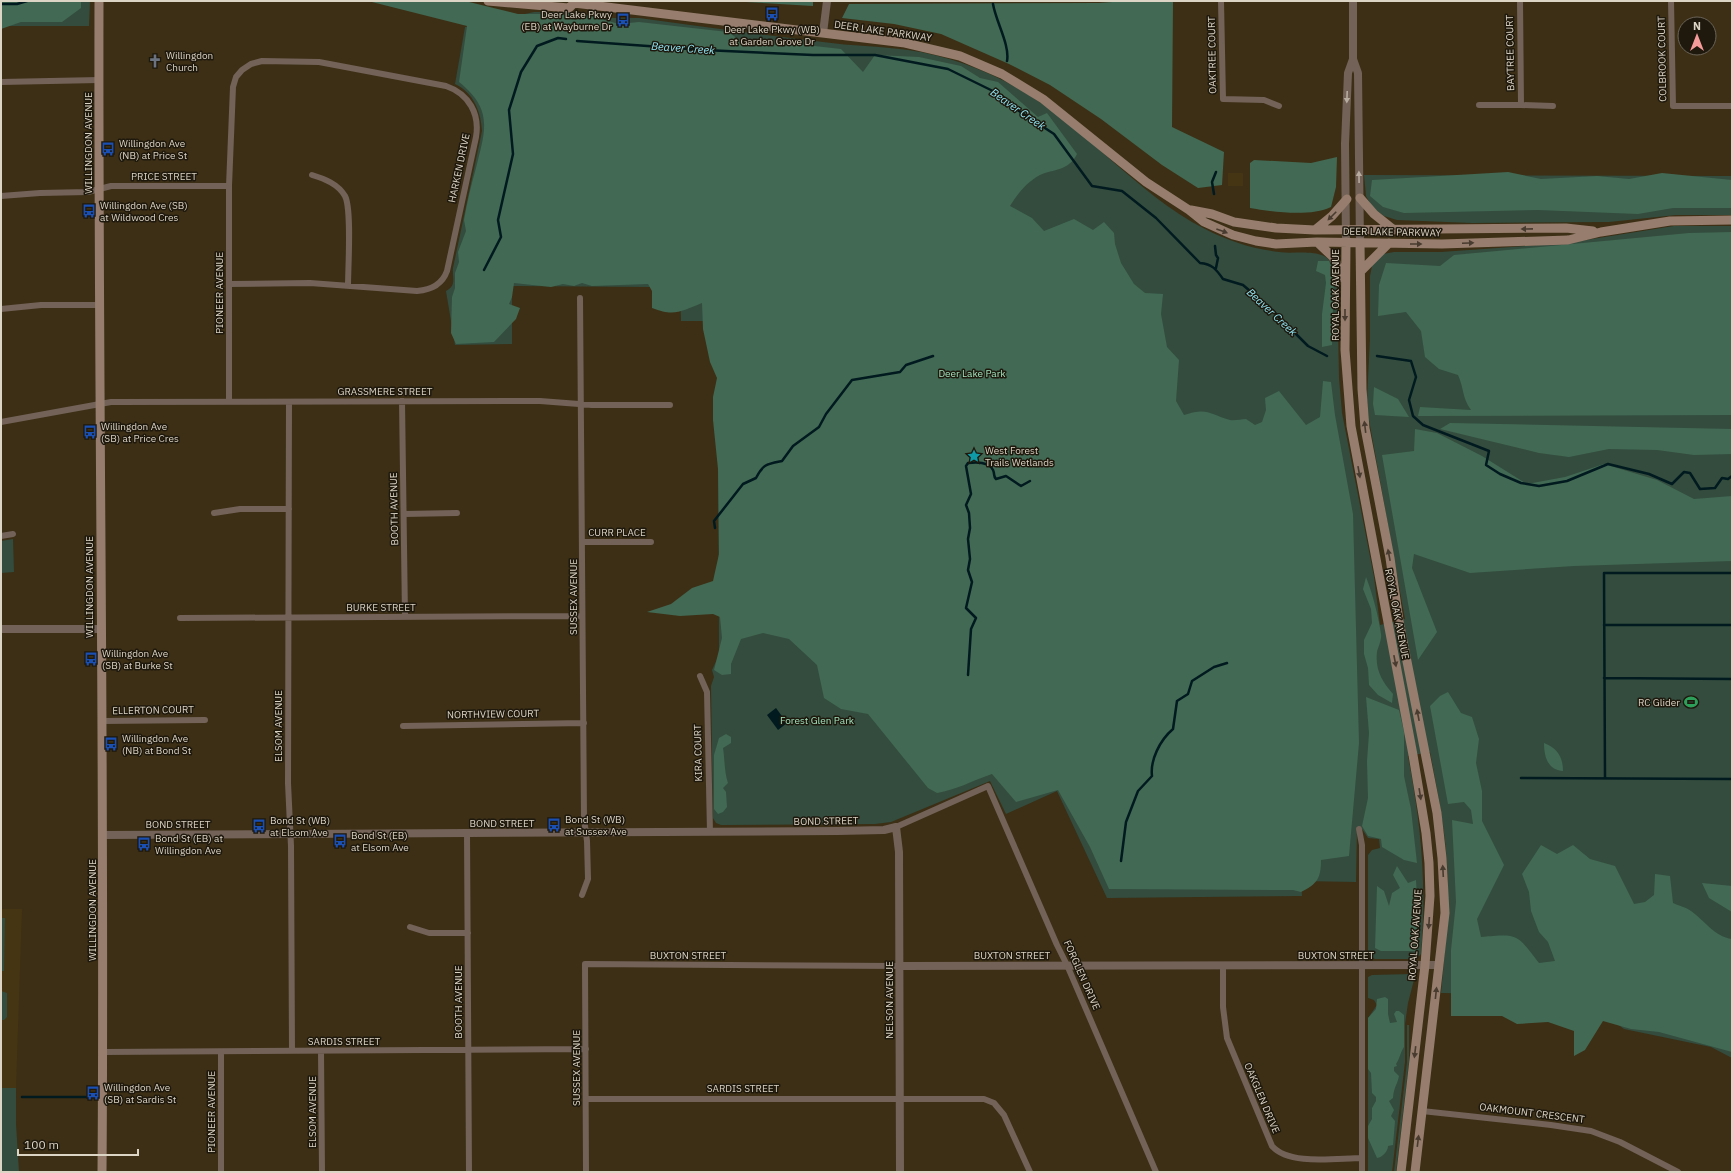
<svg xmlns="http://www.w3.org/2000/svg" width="1733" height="1173" font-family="'IBM Plex Sans',sans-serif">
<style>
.built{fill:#453513}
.green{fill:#334c3e}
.forest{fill:#426953}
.water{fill:#001a1f}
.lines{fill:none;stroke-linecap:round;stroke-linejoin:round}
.stream{stroke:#001a1f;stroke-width:2.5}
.minor{stroke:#726258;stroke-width:6}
.tertiary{stroke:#726258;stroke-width:8}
.secondary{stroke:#967d6d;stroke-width:9}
.oneway{fill:#b7ac9f}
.oneway2{fill:#483b2f}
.labels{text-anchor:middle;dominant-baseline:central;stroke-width:3;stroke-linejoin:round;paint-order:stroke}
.poi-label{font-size:10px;fill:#dcd4c5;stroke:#1e180d;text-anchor:start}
.street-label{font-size:10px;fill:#dcd4c5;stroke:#1e180d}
.park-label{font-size:10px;fill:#a0e3bd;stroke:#1e180d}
.water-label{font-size:11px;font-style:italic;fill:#8ee5f5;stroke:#1e180d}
</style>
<rect width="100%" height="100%" fill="#3c2f15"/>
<path class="built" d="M1228,173H1243V186H1228Z
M1,909H22L16,1088H1Z"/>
<path class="green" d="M1,1H90L89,26H1Z
M534,12H573L606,18H639C700,26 761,35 823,42C851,46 880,46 908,50C945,55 984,69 1017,88C1085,126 1135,193 1205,229C1228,241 1253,249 1279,252C1293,254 1311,250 1324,256C1332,260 1334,268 1337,275L1339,378L1342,413L1374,577L1380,625L1405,619L1369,420L1367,399L1370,339V276L1372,266L1383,254L1394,252H1441L1567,243L1674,226H1732V1058L1711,1047L1624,1029L1577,995L1441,993C1445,950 1450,908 1447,864C1445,827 1437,789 1430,752L1408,756C1421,824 1427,885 1421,954L1416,959H1375L1368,955V855L1372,850L1380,848L1379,839L1368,838L1362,829H1357L1356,882L1301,881L1302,896L1107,898L1057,791L1006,814L990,781L891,822L875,824L721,825L716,823L713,818L711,686L714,677L712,670L719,655L718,321H681L680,288L652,291V287L512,286V344L455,345L446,291C457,286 452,277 453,268L482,131C481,112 474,93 455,84L465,27Z
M1364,175L1732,176V215H1676L1609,222L1472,223L1397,220L1384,216L1372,207L1366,196Z
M13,539L14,572L1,573V541Z
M1,918H5L4,971H1Z
M1412,974L1415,976L1408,1003L1405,1024V1062L1392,1172H1368V1018L1377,1005L1374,1000L1368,998V977L1372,975Z
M1,991L7,993V1017L4,1020H1Z
M1407,1025H1409V1062L1396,1172H1394L1407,1062Z
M1,1088H16V1124L19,1172H1Z"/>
<path class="forest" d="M1,1H81V8L62,22H21L1,29Z
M368,1H465L518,14H582L619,24L639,22L728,32L744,43L771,45L797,44L841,49L863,72L875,55L919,57L961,66L980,78L998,82L1038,117L1047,113L1077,154C1069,171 1053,169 1040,175C1027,182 1018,193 1010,206L1032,218L1044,231L1074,219L1093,230L1104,222L1114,233L1115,244L1121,263L1134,284L1145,293L1163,294L1161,314L1167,347L1179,360L1176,401L1184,415C1208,407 1209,414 1230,420C1235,421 1241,419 1246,419L1255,425L1262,422L1266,410L1265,398L1279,391L1306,425L1320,417L1323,381L1331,382L1335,415L1353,514L1359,743L1349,856L1321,860C1321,877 1318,884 1301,892L1293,890L1109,889L1090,847L1058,790L1016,802L992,774C974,780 956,790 937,793L928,788L868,714L841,709L824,698L817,665L789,639L763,633L741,639L731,664V674L722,675L714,670L722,638L720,617L713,614L680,616L647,612L671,604L692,588L713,581L719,554L718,469L713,420V397L717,378L710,362L703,329L702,303C681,311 675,317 652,308V291L648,284L592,286L582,283L574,286L563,284L551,287L514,283L512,297L509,304L520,308L516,319L494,342L456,344L451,333L452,297L455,288V273L459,262L458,252L466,231L464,220C467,203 471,185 476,168C485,131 494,110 459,82L467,26Z
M728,1H813V6Z
M1126,1H1173L1172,127L1224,152L1222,185L1198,188L1162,165L1101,119L1050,85L1009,64L941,34L894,24L842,18L849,4L1099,3Z
M1337,157L1336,187L1331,207C1311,217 1272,212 1250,208V163L1254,160L1311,163Z
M1508,172L1541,179L1597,176L1629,179L1662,173L1732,180V208H1673L1638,214L1538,210L1404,213L1383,207L1370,196L1372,180Z
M1732,232V415L1418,416L1420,407L1471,410C1462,398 1464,388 1458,375L1439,369L1425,357L1421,331L1406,312L1378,316L1379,285L1386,263L1440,266L1454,255L1689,233Z
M1318,261H1329L1334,272L1332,345L1322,347V314L1326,283L1325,275L1316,271Z
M1374,387L1398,399L1409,417L1375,415L1373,404Z
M1450,423L1732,429V454L1694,455L1657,450L1609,449L1569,457L1539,453L1440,429Z
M1415,429L1437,433L1482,456L1527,484L1565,477L1604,464L1657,480L1694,499L1732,496V561L1574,566L1470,573L1414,554L1412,568L1437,632L1418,660L1382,455L1414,451Z
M1366,577C1373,595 1378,615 1381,634C1382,640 1378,647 1377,652C1375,670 1382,681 1393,694L1392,703L1378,695L1369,685L1368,668L1364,654V640L1372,623L1371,609L1363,589Z
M1448,692L1461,713L1472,717L1479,739L1476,763L1482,791V821L1504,865L1477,919L1481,937C1518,934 1516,933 1539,963L1555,961L1548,942L1539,932L1531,911L1529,892L1522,874L1541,845L1557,854L1573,845L1590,859L1615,866L1634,904L1645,902L1654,895L1655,874L1670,876L1673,903C1679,906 1686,907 1691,911C1704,920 1715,937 1732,939V1052L1659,1032L1631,1029L1603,1021L1585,1050L1574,1056V1031L1548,1022L1517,1024L1502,1016H1451V950L1456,902L1452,820L1473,824L1471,810L1464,802L1448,804L1430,706L1440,696Z
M1366,697L1399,710L1404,732V776L1411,809L1417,863L1404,860L1382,847L1381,839L1368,836L1362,826L1368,798L1367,761L1369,733Z
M726,734L731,737V743L723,748C725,760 724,771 728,783L723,788L726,792L727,807L723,812L718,814L714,809V755L719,738Z
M1544,743C1558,748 1563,758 1563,771C1548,770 1544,757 1544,743Z
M1397,866L1408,883L1416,880L1418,914L1416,951H1381L1375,948L1377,886L1384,891L1389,906L1392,893L1400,888L1393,875Z
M1702,883L1732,886V912L1709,898Z
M1385,997L1388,999V1014L1390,1023L1397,1022L1394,1014L1396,1011H1399L1404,1015V1047C1400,1053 1400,1058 1396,1064L1397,1066L1394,1067V1071L1399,1076C1397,1086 1394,1086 1393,1098L1389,1101L1394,1110L1391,1116L1395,1121L1393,1145L1388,1146C1388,1151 1383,1157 1377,1158L1368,1138V1126L1372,1119V1108L1376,1101V1097L1372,1093L1371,1073L1368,1069V1018L1376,1009L1377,999Z"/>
<path class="water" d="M776,708L787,723L778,730L767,715Z"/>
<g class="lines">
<path class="stream" d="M1,4H17L27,1
M993,4C996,22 1010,45 1007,61
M577,41L704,50L813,55H875L948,69L1001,95L1019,111L1054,134L1092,186L1122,191L1156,218L1200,263C1212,264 1216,269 1223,279L1243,285L1271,309L1308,346L1327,356
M1214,194L1212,182L1216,172
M1215,246L1216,255L1218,258L1216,268
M484,270L501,237L498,220L513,154L509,110L521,72L537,46L558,38L566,39
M1377,356L1411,361L1416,377L1409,400L1413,416L1423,425L1489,451L1486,465L1500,474L1521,483L1539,486L1567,481L1608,464L1649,474L1672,484L1684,472L1690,473L1700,489L1715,488L1722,478L1728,479L1732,476
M715,528L714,521L743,484L756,478C763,464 767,464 782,461L793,446L819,427L826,414L852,380L900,372L906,365L933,356
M1604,625H1732
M968,675L971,629L976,618L966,608L972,582L968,570L970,559L968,539L970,528L969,513L966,505L971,494L966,466L968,463C976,462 989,462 993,470C995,474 993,476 996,479L1006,476L1021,486L1030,481
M1604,678L1732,679
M1521,778L1732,779
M1605,778L1604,573H1732
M1121,861L1126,822L1138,791L1152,776C1150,760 1160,740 1173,729L1177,701L1188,694L1192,681L1214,667L1227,663
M22,1097H89"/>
<path class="minor" d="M1221,1L1223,99L1264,100L1279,106
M1671,1L1673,106H1732
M1,82L99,80
M1479,105H1521L1520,1
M1521,105L1553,106
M312,175C325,179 338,184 345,196C352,209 348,268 348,286
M1,196L40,193L88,192L111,186H229
M580,298L584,819L587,841L588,879L582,895
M1,309L41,305H100
M229,401V186L233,87L236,77L242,70L251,64L262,61L319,62L446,86C469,94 480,114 476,137L447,271C442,285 430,290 417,291L310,283L229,284
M402,401L405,617
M289,402L288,783L291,846L292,1051
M1,422L111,402L540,401L592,405H670
M214,513L240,509H289
M404,514L457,513
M1,536L13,534
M582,542H651
M180,618L582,616
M700,676L707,692L710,832
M102,721L205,720
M403,726L584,723
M896,827L988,786L1057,945L1067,965L1156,1172
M1359,829L1362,845V1172
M467,833L469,1172
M410,927L429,933H468
M1223,965V1007L1227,1038L1272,1146C1289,1166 1337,1158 1362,1158
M321,1051L322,1172
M103,1052L586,1049
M221,1052V1172
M586,1099H984L994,1103L1004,1115L1030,1172
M1422,1111L1551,1125L1591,1131L1620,1142L1678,1172
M586,1172L585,964L899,966"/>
<path class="tertiary" d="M1353,1V59L1358,73L1360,243
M823,33L827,1
M1346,242L1345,144L1348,73L1353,59
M1,629H101
M103,835L838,831L884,830L896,827L899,852L900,1172
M899,966L1439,965"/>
<path class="secondary" d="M99,1C98,391 105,782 102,1172
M488,1L569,8L574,3
M573,1L574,3L905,43L960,56L1002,74L1043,99L1146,182L1189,210L1204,222L1233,235L1256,241L1276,244L1317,242L1442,244L1568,240L1601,232L1670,221L1732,220
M1360,198L1374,214L1394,230
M1191,210L1212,214L1234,222L1276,228L1315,230L1566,228L1593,231
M1315,230L1332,216L1347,199
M1317,242L1333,257L1344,279
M1346,242L1345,350L1351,426L1413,755L1426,833L1429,863L1430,896L1425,965L1401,1172
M1360,243L1362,389L1365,428L1390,558L1399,621L1437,813L1442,858L1445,913L1415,1172
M1361,271L1389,243"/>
</g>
<defs><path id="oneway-solid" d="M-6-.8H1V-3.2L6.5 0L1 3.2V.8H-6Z"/></defs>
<g class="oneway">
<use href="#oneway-solid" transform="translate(1347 97) rotate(92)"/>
<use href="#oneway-solid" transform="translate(1359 177) rotate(-91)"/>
</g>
<g class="oneway2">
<use href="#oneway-solid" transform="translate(1332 216) rotate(135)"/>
<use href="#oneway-solid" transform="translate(1527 229) rotate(179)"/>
<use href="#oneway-solid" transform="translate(1222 231) rotate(20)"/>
<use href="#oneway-solid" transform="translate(1468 243) rotate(-2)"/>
<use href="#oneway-solid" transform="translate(1416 244)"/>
<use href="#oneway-solid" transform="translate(1345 315) rotate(90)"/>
<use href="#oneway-solid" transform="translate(1365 427) rotate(-97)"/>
<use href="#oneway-solid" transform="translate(1359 472) rotate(80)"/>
<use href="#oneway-solid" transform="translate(1389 555) rotate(-101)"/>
<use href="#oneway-solid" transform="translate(1395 661) rotate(79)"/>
<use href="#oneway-solid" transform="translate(1418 715) rotate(-101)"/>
<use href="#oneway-solid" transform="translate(1420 794) rotate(81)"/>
<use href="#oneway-solid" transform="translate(1443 871) rotate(-93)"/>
<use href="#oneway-solid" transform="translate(1429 923) rotate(94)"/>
<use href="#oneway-solid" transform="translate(1436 993) rotate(-84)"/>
<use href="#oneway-solid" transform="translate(1415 1052) rotate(97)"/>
<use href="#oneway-solid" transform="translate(1418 1141) rotate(-83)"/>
</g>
<defs>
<g id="bus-bare" transform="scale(1.08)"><path d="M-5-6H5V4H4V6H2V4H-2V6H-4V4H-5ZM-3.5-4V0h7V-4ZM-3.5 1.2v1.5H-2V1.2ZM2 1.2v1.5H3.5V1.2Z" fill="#1a4fb4" stroke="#1e180d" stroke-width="2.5" paint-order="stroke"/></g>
<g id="church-bare" transform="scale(1.08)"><path d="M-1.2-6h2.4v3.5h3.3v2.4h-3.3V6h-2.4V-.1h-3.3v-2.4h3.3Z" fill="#6b7280" stroke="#1e180d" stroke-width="2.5" paint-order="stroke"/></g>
<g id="sight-bare" transform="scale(1.08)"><path d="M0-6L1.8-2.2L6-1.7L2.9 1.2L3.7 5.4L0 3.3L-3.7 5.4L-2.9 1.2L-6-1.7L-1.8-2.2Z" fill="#0f9aa8" stroke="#1e180d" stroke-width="2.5" paint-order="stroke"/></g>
<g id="stadium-bare" transform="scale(1.08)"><path d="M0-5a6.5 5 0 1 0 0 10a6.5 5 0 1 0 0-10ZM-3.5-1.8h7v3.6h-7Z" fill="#2e9e5b" stroke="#1e180d" stroke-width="2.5" paint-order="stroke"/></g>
</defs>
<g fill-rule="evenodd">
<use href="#bus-bare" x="772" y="14"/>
<use href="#bus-bare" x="623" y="20"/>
<use href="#church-bare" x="155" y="61"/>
<use href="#bus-bare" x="108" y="149"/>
<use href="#bus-bare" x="89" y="211"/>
<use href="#bus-bare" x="90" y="432"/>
<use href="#sight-bare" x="974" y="456"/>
<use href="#bus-bare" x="91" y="659"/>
<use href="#stadium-bare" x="1691" y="702"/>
<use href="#bus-bare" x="111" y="744"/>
<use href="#bus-bare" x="554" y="825"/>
<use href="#bus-bare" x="259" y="826"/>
<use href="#bus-bare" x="340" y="841"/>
<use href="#bus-bare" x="144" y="844"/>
<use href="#bus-bare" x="93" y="1093"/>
</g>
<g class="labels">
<g class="poi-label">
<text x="612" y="14" text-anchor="end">Deer Lake Pkwy<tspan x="612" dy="12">(EB) at Wayburne Dr</tspan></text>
<text x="772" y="29" text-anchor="middle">Deer Lake Pkwy (WB)<tspan x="772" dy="12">at Garden Grove Dr</tspan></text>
<text x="166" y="55">Willingdon<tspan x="166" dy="12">Church</tspan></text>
<text x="119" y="143">Willingdon Ave<tspan x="119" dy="12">(NB) at Price St</tspan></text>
<text x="100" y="205">Willingdon Ave (SB)<tspan x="100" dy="12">at Wildwood Cres</tspan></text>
<text x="101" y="426">Willingdon Ave<tspan x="101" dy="12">(SB) at Price Cres</tspan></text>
<text x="985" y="450">West Forest<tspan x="985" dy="12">Trails Wetlands</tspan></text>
<text x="102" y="653">Willingdon Ave<tspan x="102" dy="12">(SB) at Burke St</tspan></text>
<text x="1680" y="702" text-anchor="end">RC Glider</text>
<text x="122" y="738">Willingdon Ave<tspan x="122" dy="12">(NB) at Bond St</tspan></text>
<text x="565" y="819">Bond St (WB)<tspan x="565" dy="12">at Sussex Ave</tspan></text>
<text x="270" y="820">Bond St (WB)<tspan x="270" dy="12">at Elsom Ave</tspan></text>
<text x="351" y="835">Bond St (EB)<tspan x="351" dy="12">at Elsom Ave</tspan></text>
<text x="155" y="838">Bond St (EB) at<tspan x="155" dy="12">Willingdon Ave</tspan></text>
<text x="104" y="1087">Willingdon Ave<tspan x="104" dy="12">(SB) at Sardis St</tspan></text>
</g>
<g class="street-label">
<text transform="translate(883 31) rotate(8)">DEER LAKE PARKWAY</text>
<text transform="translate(1510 53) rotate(-91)">BAYTREE COURT</text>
<text transform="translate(1212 55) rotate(-91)">OAKTREE COURT</text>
<text transform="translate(1662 59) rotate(-91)">COLBROOK COURT</text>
<text transform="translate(88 143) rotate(-90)">WILLINGDON AVENUE</text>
<text transform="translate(459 168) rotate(-78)">HARKEN DRIVE</text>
<text x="164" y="176">PRICE STREET</text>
<text transform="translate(1392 232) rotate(1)">DEER LAKE PARKWAY</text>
<text transform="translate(219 293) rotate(-90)">PIONEER AVENUE</text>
<text transform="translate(1335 295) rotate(-90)">ROYAL OAK AVENUE</text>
<text x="385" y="391">GRASSMERE STREET</text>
<text transform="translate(394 509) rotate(-91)">BOOTH AVENUE</text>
<text x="617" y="532">CURR PLACE</text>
<text transform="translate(89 587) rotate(-90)">WILLINGDON AVENUE</text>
<text transform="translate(573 597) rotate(-90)">SUSSEX AVENUE</text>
<text x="381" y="607">BURKE STREET</text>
<text transform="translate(1397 614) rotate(79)">ROYAL OAK AVENUE</text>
<text transform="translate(153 710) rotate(-1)">ELLERTON COURT</text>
<text transform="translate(493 714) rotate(-1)">NORTHVIEW COURT</text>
<text transform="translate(278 726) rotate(-90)">ELSOM AVENUE</text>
<text transform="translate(698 753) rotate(-91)">KIRA COURT</text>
<text transform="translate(826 821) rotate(-1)">BOND STREET</text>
<text x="502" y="823">BOND STREET</text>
<text x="178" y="824">BOND STREET</text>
<text transform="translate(92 910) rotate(-90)">WILLINGDON AVENUE</text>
<text transform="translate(1415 935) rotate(-86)">ROYAL OAK AVENUE</text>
<text x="688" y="955">BUXTON STREET</text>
<text x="1012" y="955">BUXTON STREET</text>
<text x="1336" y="955">BUXTON STREET</text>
<text transform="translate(1082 975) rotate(66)">FORGLEN DRIVE</text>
<text transform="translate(889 1000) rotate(-90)">NELSON AVENUE</text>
<text transform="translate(458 1002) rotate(-90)">BOOTH AVENUE</text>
<text x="344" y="1041">SARDIS STREET</text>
<text transform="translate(576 1068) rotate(-90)">SUSSEX AVENUE</text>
<text x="743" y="1088">SARDIS STREET</text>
<text transform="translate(1262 1098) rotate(67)">OAKGLEN DRIVE</text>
<text transform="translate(211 1112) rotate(-90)">PIONEER AVENUE</text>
<text transform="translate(312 1112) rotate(-90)">ELSOM AVENUE</text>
<text transform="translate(1532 1113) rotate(7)">OAKMOUNT CRESCENT</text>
</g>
<g class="park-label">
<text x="972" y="373">Deer Lake Park</text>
<text x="817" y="720">Forest Glen Park</text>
</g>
<g class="water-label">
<text transform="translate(683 48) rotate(4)">Beaver Creek</text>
<text transform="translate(1018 109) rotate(35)">Beaver Creek</text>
<text transform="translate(1272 312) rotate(43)">Beaver Creek</text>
</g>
</g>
<rect width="1733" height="1173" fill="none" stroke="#dcd4c5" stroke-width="4"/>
<g transform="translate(1697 36)"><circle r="19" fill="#1e180d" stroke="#6a6357"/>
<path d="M0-3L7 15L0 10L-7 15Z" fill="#f59b99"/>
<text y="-6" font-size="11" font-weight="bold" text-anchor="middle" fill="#dcd4c5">N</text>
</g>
<path d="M18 1149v6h120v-6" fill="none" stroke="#dcd4c5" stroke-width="2"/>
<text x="24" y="1149" font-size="12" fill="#dcd4c5" stroke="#1e180d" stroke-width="3" paint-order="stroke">100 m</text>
</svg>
